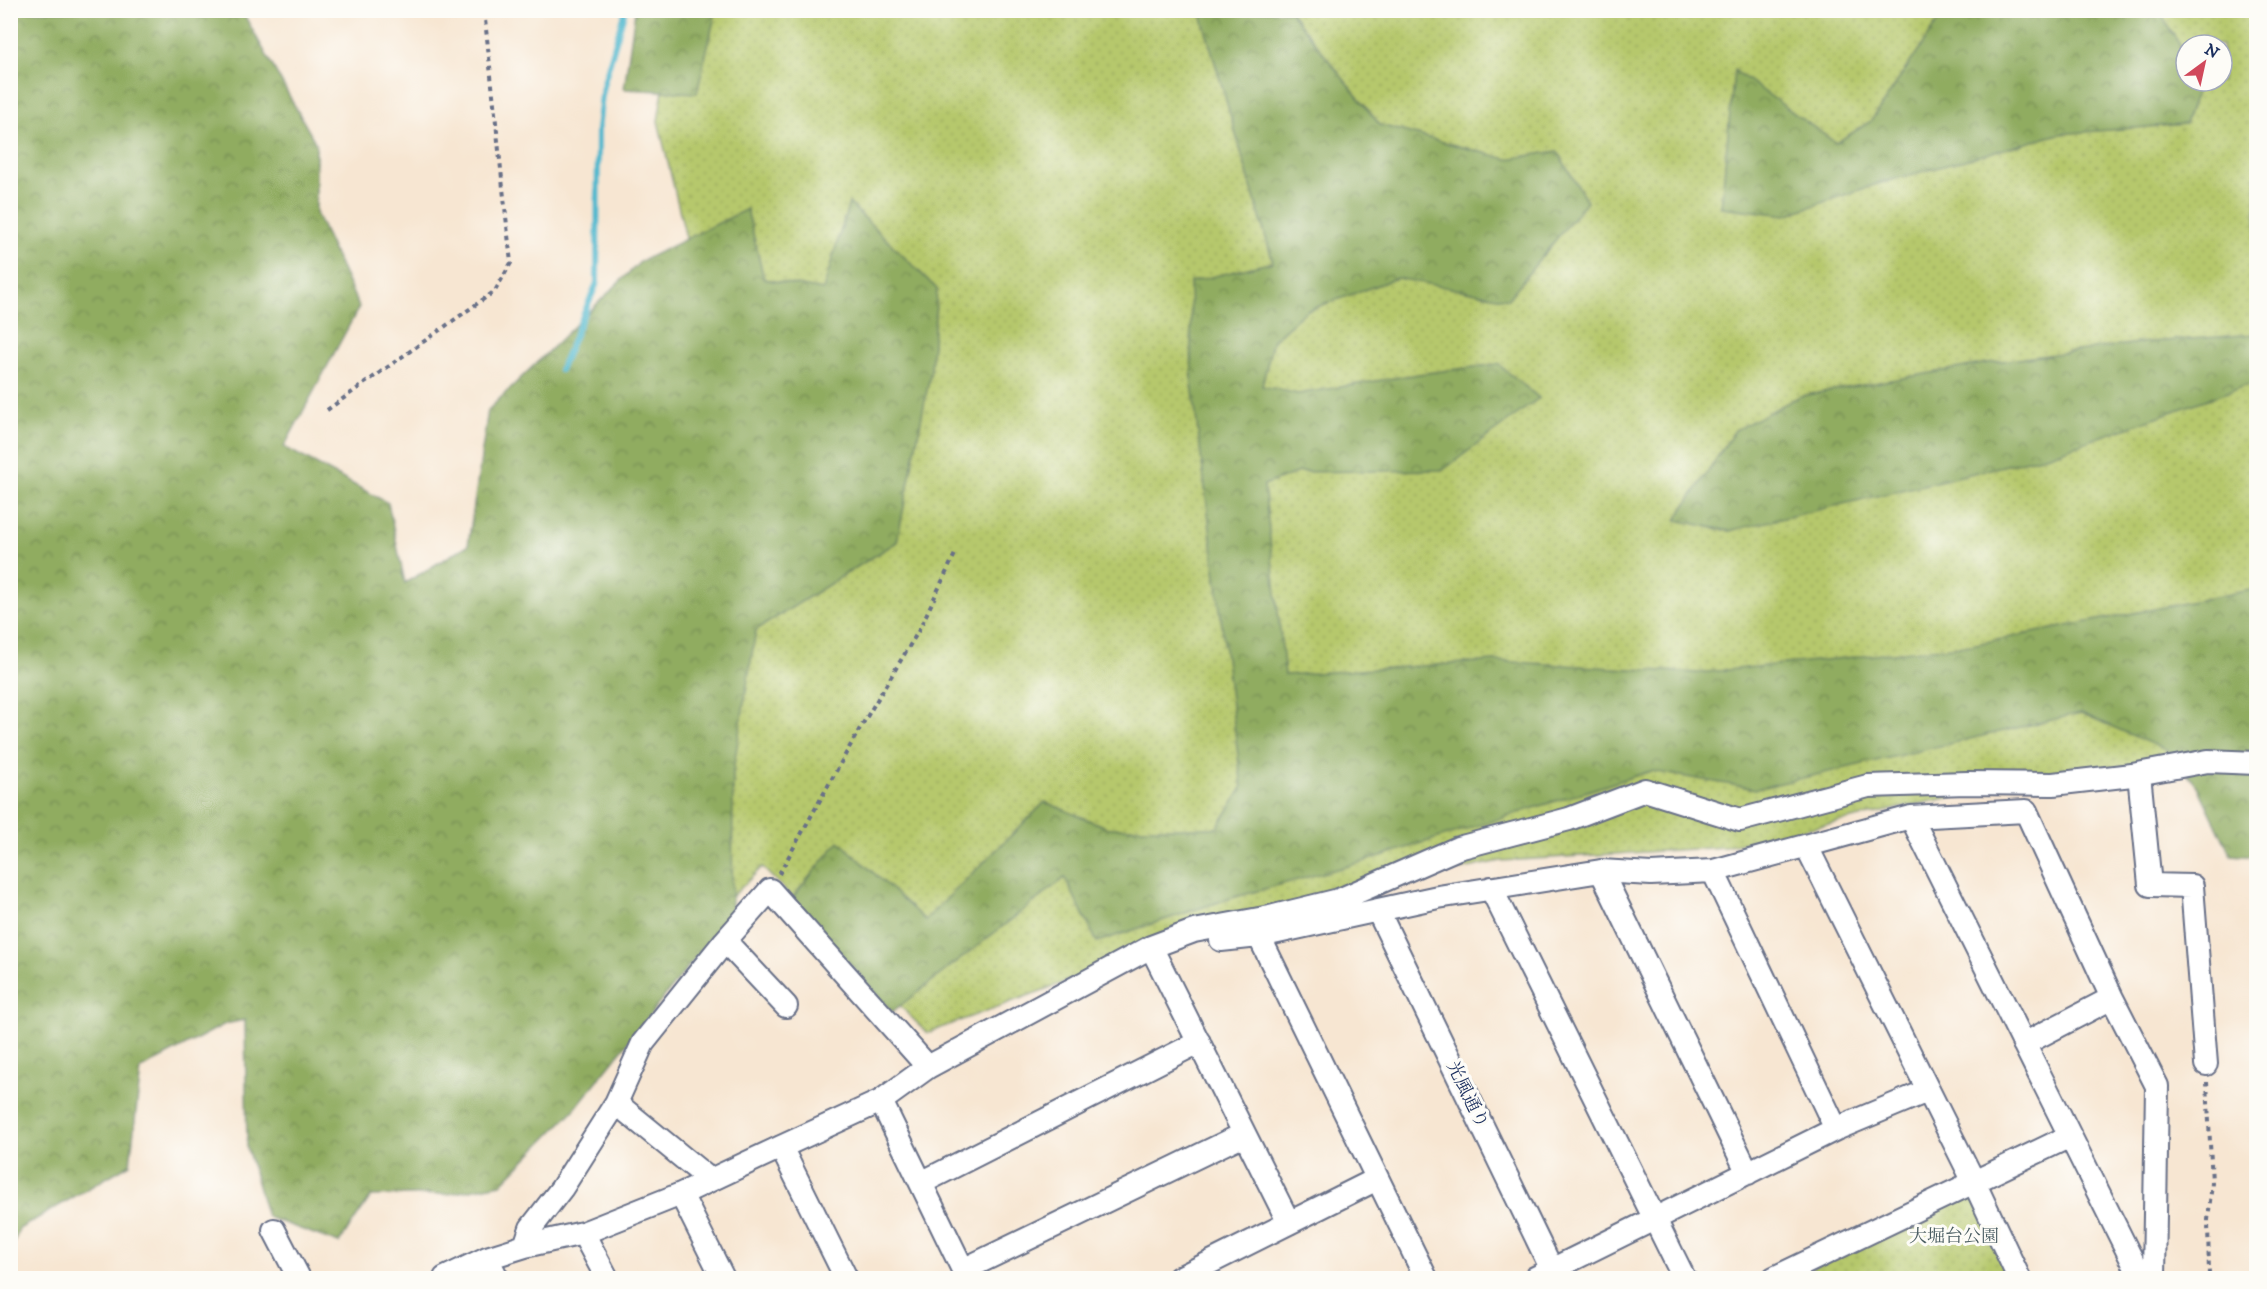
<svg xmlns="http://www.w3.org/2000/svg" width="2267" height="1289" font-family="'IM FELL DW Pica','Noto Serif JP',serif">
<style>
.grass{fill:url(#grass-dots);stroke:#687c65;stroke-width:1.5;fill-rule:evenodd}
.forest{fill:url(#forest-crowns);stroke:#566e5f;stroke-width:1.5}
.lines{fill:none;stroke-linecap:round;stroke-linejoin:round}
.stream{stroke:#50b8ce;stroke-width:6}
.minor-casing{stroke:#686f87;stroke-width:26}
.path{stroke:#686f87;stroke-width:4;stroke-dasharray:4.5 4.5;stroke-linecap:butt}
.minor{stroke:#fff;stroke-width:22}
.labels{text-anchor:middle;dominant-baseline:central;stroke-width:6;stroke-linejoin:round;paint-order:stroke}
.street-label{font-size:18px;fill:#1b2f5e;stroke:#fdfcf7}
.park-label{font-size:18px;fill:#4a5d62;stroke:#fdfcf7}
</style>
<defs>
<pattern id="grass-dots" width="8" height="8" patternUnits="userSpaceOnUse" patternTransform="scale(1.5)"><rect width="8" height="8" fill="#b6c86c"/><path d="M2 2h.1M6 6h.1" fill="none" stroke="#9cac60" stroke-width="1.8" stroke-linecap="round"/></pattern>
<pattern id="forest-crowns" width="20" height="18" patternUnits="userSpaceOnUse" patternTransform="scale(1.5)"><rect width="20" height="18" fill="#90ac60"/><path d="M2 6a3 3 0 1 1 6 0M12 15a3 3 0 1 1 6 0" fill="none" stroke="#758c52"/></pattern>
</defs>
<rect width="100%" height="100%" fill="#fdfcf7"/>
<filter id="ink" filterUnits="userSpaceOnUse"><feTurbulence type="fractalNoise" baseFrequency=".0167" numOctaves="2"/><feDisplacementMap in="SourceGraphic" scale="12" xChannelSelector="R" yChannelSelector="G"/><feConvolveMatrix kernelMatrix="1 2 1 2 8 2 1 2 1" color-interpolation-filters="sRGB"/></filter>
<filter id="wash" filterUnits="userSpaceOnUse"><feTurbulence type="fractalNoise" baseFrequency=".008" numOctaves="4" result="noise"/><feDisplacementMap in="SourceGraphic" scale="24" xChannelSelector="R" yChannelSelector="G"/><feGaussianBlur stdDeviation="1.35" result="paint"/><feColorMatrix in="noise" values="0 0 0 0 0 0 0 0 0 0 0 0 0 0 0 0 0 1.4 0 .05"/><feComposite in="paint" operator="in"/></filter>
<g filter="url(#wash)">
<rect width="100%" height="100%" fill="#f7e6d2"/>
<path class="grass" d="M676,11H2256V754L2064,772L1725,847L1501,861L1252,913L927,1033L762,867L652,977L696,280L658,121ZM2186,45H2222V81H2186Z
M1974,1182L2019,1278H1796Z"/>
<path class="forest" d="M11,11H242L316,144V213L359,307L284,447L388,503L405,583L468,545L488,410L641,261L747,209L764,279L823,290L849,203L937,289L931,370L897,542L756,630L733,771L732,912L574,1110L501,1184L449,1194L371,1196L339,1243L267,1217L247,1148L245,1020L225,1024L141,1069L130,1164L19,1229L11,1251Z
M635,11H716L697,93L624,89Z
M1200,11H1290L1380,125L1507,159L1557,151L1587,201L1508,299L1397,278L1306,311L1273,340L1262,386L1298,394L1418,374L1498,364L1539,398L1443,470L1299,472L1264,485L1285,675L1495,661L1698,673L1971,645L2256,589V857L2231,855L2198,787L2168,751L2081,713L1756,789L1651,771L1362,862L1225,900L1097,942L1065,878L892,1012L792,898L839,841L925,920L1045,802L1108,828H1217L1242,788L1192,383L1190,282L1273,262Z
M1951,11H2159L2186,55V81H2200L2185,124L2059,134L1874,185L1786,215L1721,207L1734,70L1836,143L1871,121L1936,24Z
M2256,334V382L2049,455L1729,531L1676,520L1735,430L1800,396L1994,362L2138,343Z"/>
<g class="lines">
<path class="stream" d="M560,370L597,283L598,129L603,86L625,10"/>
</g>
</g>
<g filter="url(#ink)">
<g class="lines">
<g class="minor-casing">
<path id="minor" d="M2139,774L2150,885L2192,886L2206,1064
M1911,817L2141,1278
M1807,847L1974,1182L2019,1278
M1601,871L1748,1173
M1713,871L1836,1129
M1491,888L1684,1278
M1378,911L1556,1278
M1259,936L1426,1278
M1221,940L1259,936L1438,897L1601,871L1651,874L1713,871L1911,817L2026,811L2112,998L2157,1086L2154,1278
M725,941L786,1006
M1151,947L1289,1223
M2024,1044L2112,998
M881,1101L967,1278
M616,1103L709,1179
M781,1147L846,1278
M921,1183L1199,1042
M681,1194L723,1278
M274,1230L299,1278
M583,1233L607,1278
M525,1246L531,1228L562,1188L616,1103L643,1043L725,941L770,890L928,1067
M487,1258L497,1278
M963,1270L1244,1134
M445,1278L487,1258L525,1246L583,1233L681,1194L781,1147L881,1101L928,1067L1151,947L1194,931L1270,917L1339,900L1458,848L1569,819L1645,790L1740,820L1868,786L1967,783L2053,784L2132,775L2208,761L2256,763
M1179,1278L1377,1179
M1535,1278L1836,1129L1927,1091
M1774,1278L2070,1136"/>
</g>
<path class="path" d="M327,410L495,291L511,263L484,10
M779,874L859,730L919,630L955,554
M2207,1082L2212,1183L2208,1220L2209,1278"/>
<use href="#minor" class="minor"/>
</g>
</g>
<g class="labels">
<g class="street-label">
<text transform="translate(1467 1095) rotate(64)">光風通り</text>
</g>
<g class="park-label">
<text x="1954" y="1237">大堀台公園</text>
</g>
</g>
<rect width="2267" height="1289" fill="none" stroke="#fdfcf7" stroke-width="36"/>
<g transform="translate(2204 63) rotate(33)"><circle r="28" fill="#fdfcf7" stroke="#a3aaba" stroke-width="1.5"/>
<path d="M0-4.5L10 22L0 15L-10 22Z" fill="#d1495b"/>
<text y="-9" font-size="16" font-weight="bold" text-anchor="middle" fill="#1b2f5e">N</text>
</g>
</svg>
